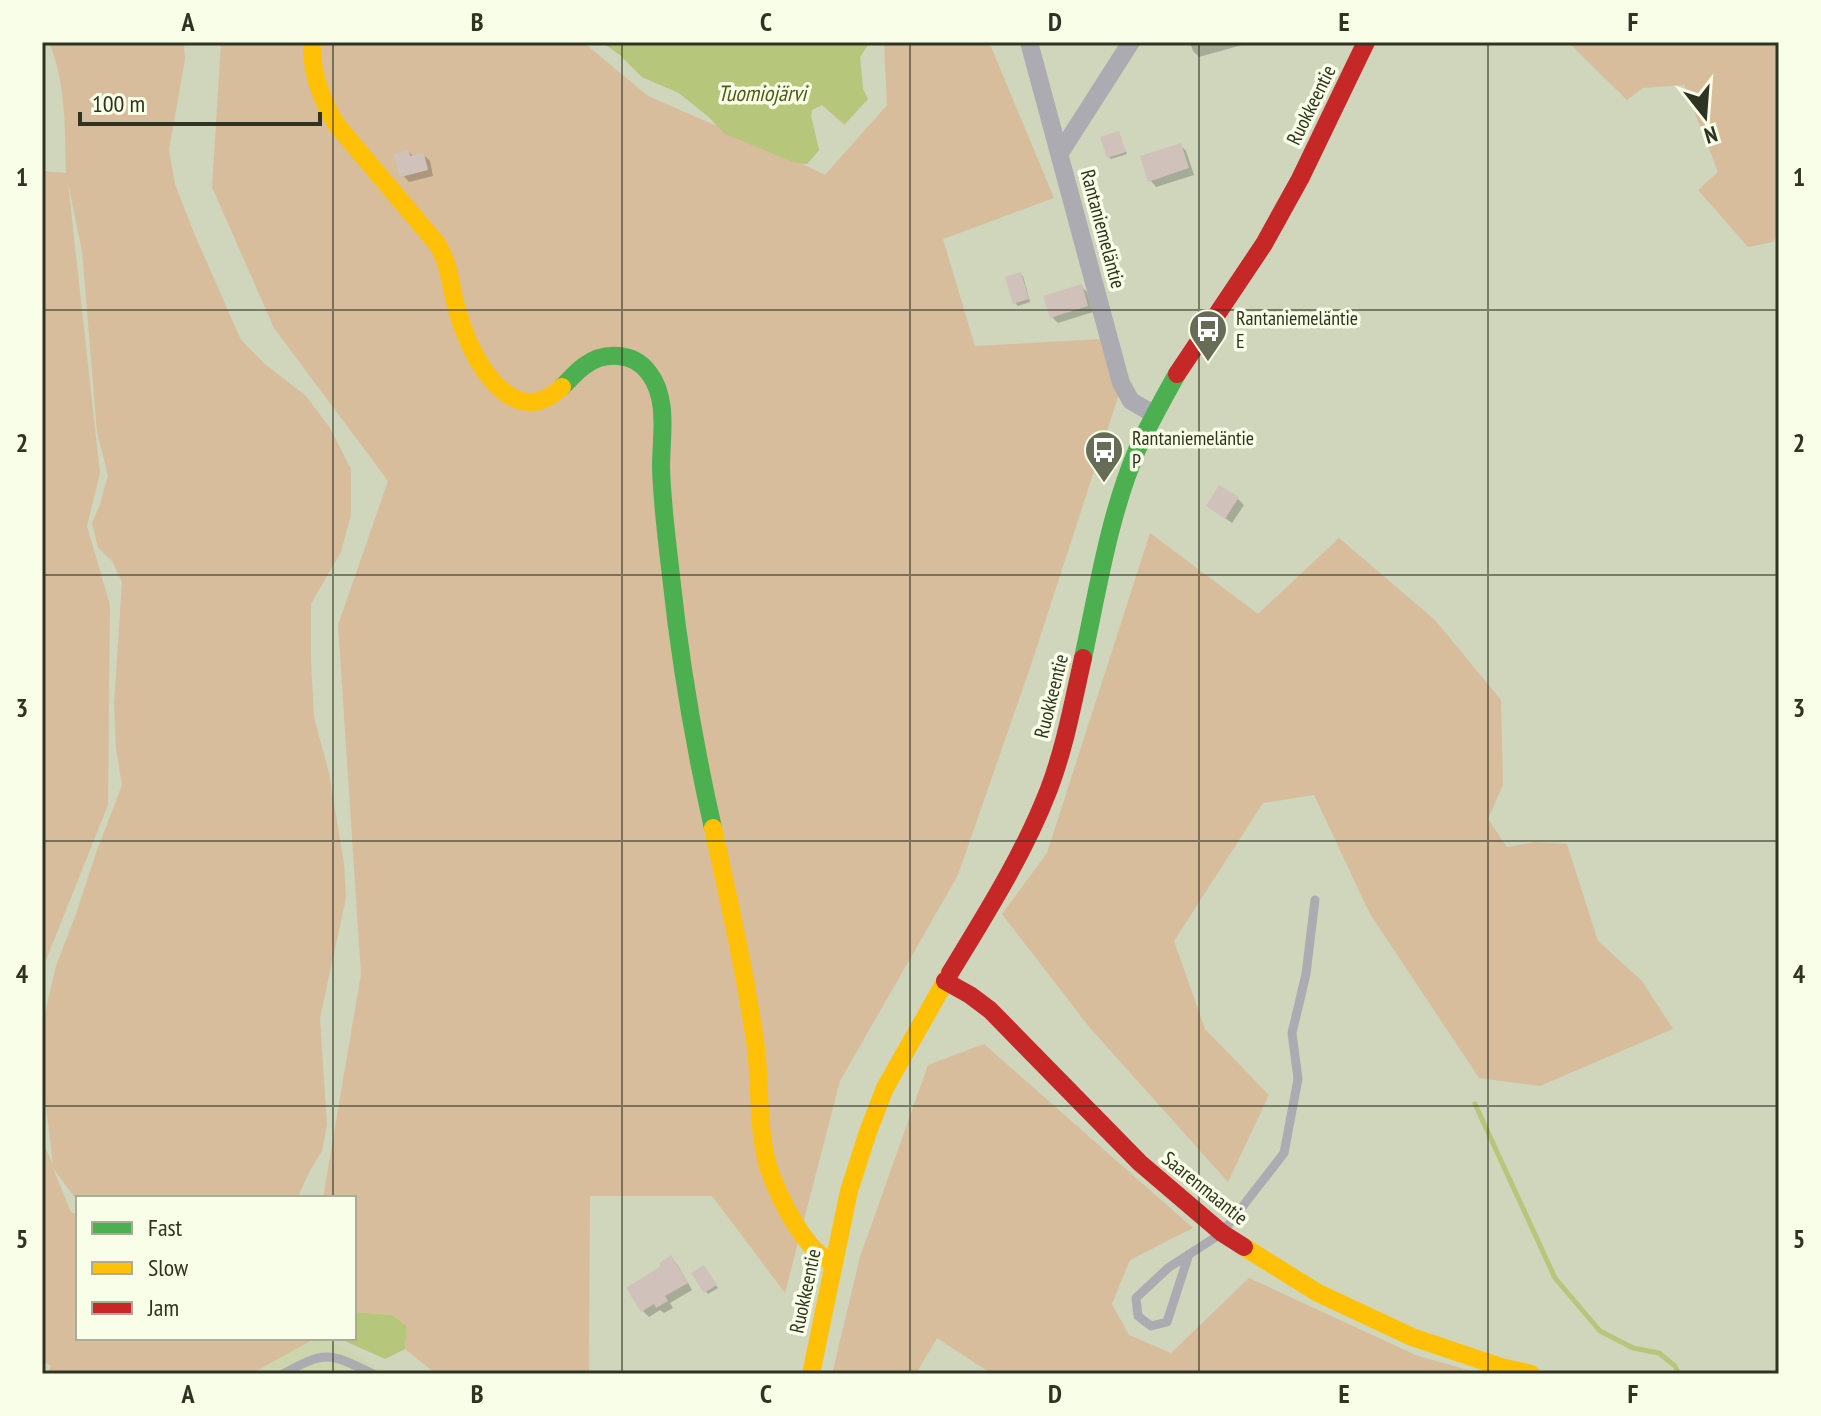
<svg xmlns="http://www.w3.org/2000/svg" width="1821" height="1416" font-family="'PT Sans Narrow',sans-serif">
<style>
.built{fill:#ccd6ad}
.green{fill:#d7bd9c}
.water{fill:#b6c67b}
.shadow{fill:#0003}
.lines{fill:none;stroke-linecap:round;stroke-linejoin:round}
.stream{stroke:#b6c67b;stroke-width:5}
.building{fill:#d0c1bb}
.lane{stroke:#adabb2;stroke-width:9}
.street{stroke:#adabb2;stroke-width:18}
.fast{stroke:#4caf50;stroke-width:18}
.slow{stroke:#ffc107;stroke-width:18}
.jam{stroke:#c62828;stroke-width:18}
.grid{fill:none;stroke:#2f3321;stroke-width:2;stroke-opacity:0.55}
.labels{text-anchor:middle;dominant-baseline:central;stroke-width:7;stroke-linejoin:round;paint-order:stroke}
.street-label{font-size:20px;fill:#2f3321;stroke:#f8fee7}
.poi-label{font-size:20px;fill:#2f3321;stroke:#f8fee7;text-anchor:start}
.water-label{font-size:22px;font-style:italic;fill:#505b16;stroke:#f8fee7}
.neatline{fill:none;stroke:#2f3321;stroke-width:3}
.grid-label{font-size:26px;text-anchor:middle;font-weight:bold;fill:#2f3321}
</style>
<rect width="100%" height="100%" fill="#cfd6bc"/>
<path class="built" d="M316,1338L343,1347L376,1368L399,1374H251Z"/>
<path class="green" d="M49,42H184L185,59L169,150L175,184L194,233L241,340L265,364L306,396L330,428L351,469V515L341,552L311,604V661L314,717L329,773L344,863L346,898L320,1018L327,1125L322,1151L311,1169L297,1198H78V1202L53,1168L71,1212L78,1215V1338H316L251,1374H47L51,1366L42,1360V1140L53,1165L42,1074L43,1021L56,966L76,914L96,853L122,785L116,749L114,703L122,582L112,561L98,548L92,523L99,507L108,476L97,432L82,251L68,183L100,473L87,526L110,605L108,805L42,970V171L66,173C65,128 66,84 49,42Z
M221,42H583L648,96L717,126L710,118L679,93L642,77L620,55L602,42H870L860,57L863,89L868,99L844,125L822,105L812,110L811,116L819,150L807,164H802L825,175L887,105L884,42H989L1054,198L943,239L975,346L1103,339L1120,391L1031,665L958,875L840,1081L785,1293L712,1196H590L589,1374H436L405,1349L407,1326L392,1315L354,1312V1198H323L361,974L338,625L388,481L274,328L212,187Z
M1568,42H1779V229L1773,242L1748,247L1698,190L1718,172L1684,85L1643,88L1627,100Z
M1150,533L1258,614L1339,538L1435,620L1501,700L1503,785L1488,819L1507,847L1535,842L1567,844L1598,941L1642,981L1673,1029L1540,1086L1479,1078L1370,914L1314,795L1263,803L1174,941L1205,1029L1269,1095L1228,1182L1090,1028L1002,914L1047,853Z
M984,1044L1193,1228L1130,1260L1112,1304L1129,1335L1171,1353L1249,1278L1418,1356L1483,1374H992L937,1338L916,1374H832L860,1257L928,1065Z"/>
<path class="water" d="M602,42H870L860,57L863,89L868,99L845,124L822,105L812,110L811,116L819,150L807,164L793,162L725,134L710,118L679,93L642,77L620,55Z
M354,1312L392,1315L407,1326L405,1349L385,1359L338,1338H354Z"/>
<path class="shadow" d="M1190,42H1241L1242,45L1199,57L1193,51Z
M1118,133L1127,154L1111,159L1109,157Z
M1180,145L1186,151L1194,175L1156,187L1150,180Z
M409,152L414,157L424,155L430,161L433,176L409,182L401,173Z
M1020,274L1023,276L1030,302L1018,306L1015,303Z
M1081,286L1087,292L1093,312L1058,323L1052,317Z
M1238,499L1244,505L1232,523L1208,506Z
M671,1258L677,1264L692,1290L670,1303L673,1308L664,1313L660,1310L649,1317L643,1311L663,1266Z
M706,1270L718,1288L708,1294L706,1292Z"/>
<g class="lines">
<path class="stream" d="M1475,1104L1555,1278L1600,1331L1633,1348L1659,1353L1675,1366L1679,1374"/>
</g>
<path class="building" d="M1119,131L1126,152L1107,158L1100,137Z
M1181,143L1189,168L1148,182L1140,156Z
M409,150L410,156L424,153L428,170L401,177L399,174L394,154Z
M1021,272L1029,299L1013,304L1005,277Z
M1082,284L1088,306L1050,318L1043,296Z
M1219,485L1239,497L1225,519L1206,506Z
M671,1255L688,1283L665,1296L668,1301L656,1308L654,1304L641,1312L626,1288L661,1266L659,1263Z
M704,1265L717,1285L704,1293L691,1273Z"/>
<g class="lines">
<path class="lane" d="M1189,1254L1167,1322L1151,1326L1138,1316L1136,1298L1168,1268L1222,1233L1284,1153L1298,1079L1292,1033L1306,974L1315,900
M283,1374C326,1350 330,1353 373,1374"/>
<path class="street" d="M1029,42L1121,383L1131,401L1154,414
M1060,153L1131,42"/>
<path class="fast" d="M562,387C569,380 576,372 584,366C604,351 634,352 649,373C669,399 661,437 661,467C662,504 667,540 671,576C680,661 694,744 713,828
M1083,658C1098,589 1109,516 1137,450C1149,424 1163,399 1177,374"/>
<path class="slow" d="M312,42C311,73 321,98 336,124L438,245C448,262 450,279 454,298C462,332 483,386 518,400C535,406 549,399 562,387
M713,828C729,901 746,975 756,1049C761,1089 757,1131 769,1169C779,1198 805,1251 833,1263
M1244,1247L1318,1293L1412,1337L1501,1367L1531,1374
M811,1374L849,1191L868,1132L885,1088L950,973"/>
<path class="jam" d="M1177,374L1264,244L1300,179L1366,42
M950,973C986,914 1024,854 1049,789C1065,747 1073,702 1083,658
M945,981L970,995L990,1010L1140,1163L1222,1233L1244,1247"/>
</g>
<path class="grid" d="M333,42V1198M622,42V1374M910,42V1374M1199,42V1374M1488,42V1374M42,310H1779M42,575H1779M42,841H1779M42,1106H1779M333,1338V1374"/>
<defs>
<g id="bus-pin" transform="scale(2)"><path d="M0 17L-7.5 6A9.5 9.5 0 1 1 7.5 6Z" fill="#676c57" stroke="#f8fee7"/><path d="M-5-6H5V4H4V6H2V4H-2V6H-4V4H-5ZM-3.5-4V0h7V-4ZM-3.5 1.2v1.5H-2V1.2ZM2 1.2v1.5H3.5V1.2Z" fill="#fff"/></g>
</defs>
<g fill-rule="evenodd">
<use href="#bus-pin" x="1208" y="329"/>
<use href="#bus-pin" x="1104" y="450"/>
</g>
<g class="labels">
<g class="street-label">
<text transform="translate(1311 105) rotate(-64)">Ruokkeentie</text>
<text transform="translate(1103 229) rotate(75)">Rantaniemeläntie</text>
<text transform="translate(1051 696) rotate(-76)">Ruokkeentie</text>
<text transform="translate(1205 1188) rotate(39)">Saarenmaantie</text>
<text transform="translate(805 1291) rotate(-78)">Ruokkeentie</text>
</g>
<g class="poi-label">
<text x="1236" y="318">Rantaniemeläntie<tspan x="1236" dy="23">E</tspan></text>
<text x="1132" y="438">Rantaniemeläntie<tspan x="1132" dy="23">P</tspan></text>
</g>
<g class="water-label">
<text x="762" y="93">Tuomiojärvi</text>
</g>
</g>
<rect width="1821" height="1416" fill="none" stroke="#f8fee7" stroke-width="88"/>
<rect x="76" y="1196" width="280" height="144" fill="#f8fee7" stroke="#a8ad98" stroke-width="2"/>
<rect x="92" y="1222" width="40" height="12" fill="#4caf50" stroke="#a8ad98" stroke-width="2"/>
<text x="148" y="1236" font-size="24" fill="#2f3321">Fast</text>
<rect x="92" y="1262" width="40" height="12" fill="#ffc107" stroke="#a8ad98" stroke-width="2"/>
<text x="148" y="1276" font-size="24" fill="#2f3321">Slow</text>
<rect x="92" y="1302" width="40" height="12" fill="#c62828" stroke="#a8ad98" stroke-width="2"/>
<text x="148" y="1316" font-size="24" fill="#2f3321">Jam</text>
<g transform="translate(1705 116) rotate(163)" stroke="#f8fee7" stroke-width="6" paint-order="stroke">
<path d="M0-6L14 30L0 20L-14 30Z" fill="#2f3321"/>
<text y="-12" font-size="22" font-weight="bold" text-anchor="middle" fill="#2f3321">N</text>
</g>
<path d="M80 112v12h240v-12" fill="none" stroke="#2f3321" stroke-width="4"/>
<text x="92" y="112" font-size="24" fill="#2f3321" stroke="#f8fee7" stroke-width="6" paint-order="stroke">100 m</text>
<rect x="44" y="44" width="1733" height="1328" class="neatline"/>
<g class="grid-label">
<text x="188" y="31">A</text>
<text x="477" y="31">B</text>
<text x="766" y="31">C</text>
<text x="1055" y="31">D</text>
<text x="1344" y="31">E</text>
<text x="1633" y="31">F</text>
<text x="22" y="186">1</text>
<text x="1799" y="186">1</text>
<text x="22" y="452">2</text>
<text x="1799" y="452">2</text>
<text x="22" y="717">3</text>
<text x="1799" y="717">3</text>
<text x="22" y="983">4</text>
<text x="1799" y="983">4</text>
<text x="22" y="1248">5</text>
<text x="1799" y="1248">5</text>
<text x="188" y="1403">A</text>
<text x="477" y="1403">B</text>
<text x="766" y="1403">C</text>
<text x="1055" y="1403">D</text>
<text x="1344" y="1403">E</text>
<text x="1633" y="1403">F</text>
</g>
</svg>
